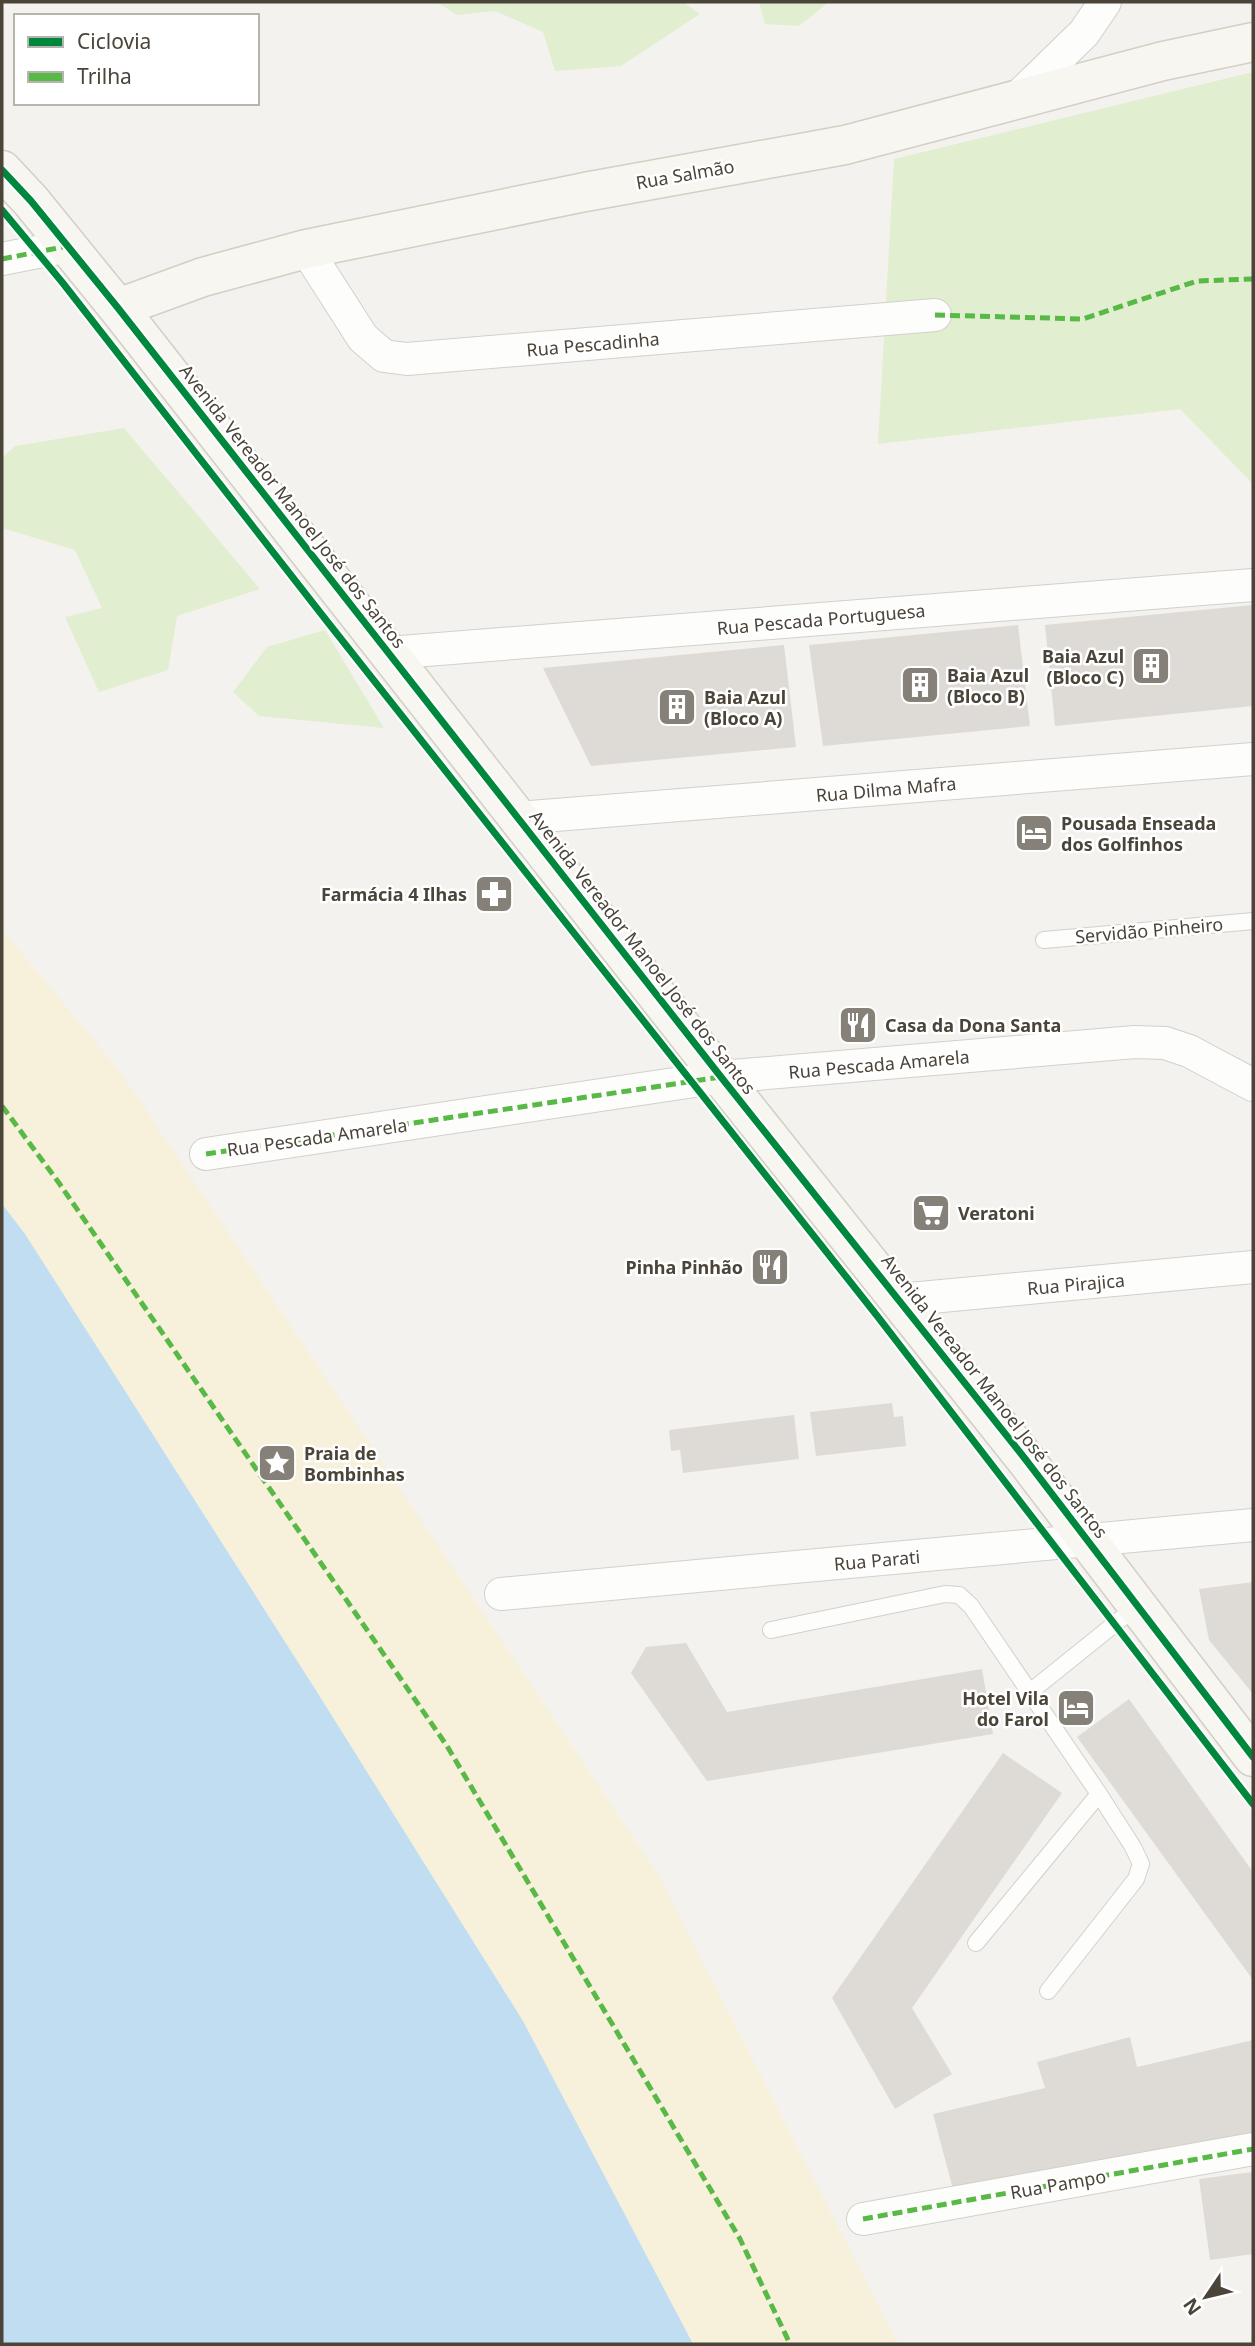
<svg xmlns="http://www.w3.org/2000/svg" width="1255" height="2346" font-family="'Noto Sans',sans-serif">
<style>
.green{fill:#e1eecf}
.sand{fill:#f7f0da}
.water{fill:#c0ddf1}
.building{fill:#dedbd6}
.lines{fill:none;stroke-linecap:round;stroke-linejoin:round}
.lane-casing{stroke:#d2d0cb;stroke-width:18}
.street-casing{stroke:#d2d0cb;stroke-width:34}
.secondary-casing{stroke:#d3cfc5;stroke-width:41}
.lane{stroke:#fdfdfc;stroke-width:16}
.street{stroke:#fdfdfc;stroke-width:32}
.secondary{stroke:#f7f6f1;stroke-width:38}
.quiet{stroke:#58b947;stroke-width:5;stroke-dasharray:10 5;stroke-linecap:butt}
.cycleway-casing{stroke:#fff;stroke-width:11}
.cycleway{stroke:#00873e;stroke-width:7}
.labels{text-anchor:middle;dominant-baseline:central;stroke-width:5;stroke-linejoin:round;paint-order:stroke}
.street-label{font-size:18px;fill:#4b4439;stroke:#fff}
.poi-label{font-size:18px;font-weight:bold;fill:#4b4439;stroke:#fff;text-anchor:start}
</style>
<rect width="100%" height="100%" fill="#f4f2ee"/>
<path class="green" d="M432,2H683L700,14L621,66L555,71L543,32L495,11L457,15L440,4Z
M759,2H829L799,26L765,24Z
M1253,72V484L1180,409L878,444L894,159Z
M124,428L260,589L177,616L168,670L99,692L65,617L102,608L75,550L2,528V458L15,446Z
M325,630L384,728L259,716L233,692L267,647Z"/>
<path class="sand" d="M2,929L122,1074L658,1874L898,2344H693L523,2021L317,1692L25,1234L2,1204Z"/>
<path class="water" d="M2,1204L25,1234L317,1692L523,2021L693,2344H2Z"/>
<path class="building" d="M1253,605V706L1055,726L1045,625Z
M1018,625L1030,726L823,746L809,645Z
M784,645L796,747L591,766L543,668Z
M892,1403L894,1417L903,1416L906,1446L816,1456L810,1412Z
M794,1415L799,1459L683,1473L680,1450L671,1451L669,1430Z
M1253,1582V1694L1209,1640L1199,1589Z
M686,1643L727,1712L982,1669L993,1734L707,1781L631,1673L646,1647Z
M1129,1699L1253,1872V1980L1077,1737Z
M1003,1753L1062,1793L912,2008L952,2074L895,2109L832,1998Z
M1130,2037L1137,2067L1253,2040V2134L954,2193L933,2114L1045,2088L1037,2062Z
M1253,2172V2254L1210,2260L1199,2179Z"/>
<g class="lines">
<g class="lane-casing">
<path id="lane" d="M1044,940L1253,921
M771,1630L945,1594L959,1595L971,1606L1099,1794L1133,1847L1141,1864L1136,1879L1048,1991
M1030,1692L1137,1606
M976,1943L1099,1794"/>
</g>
<g class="street-casing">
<path id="street" d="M1014,101L1084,33L1105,2
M306,249L363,338L384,356L407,359L935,315
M2,259L68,246
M388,653L1253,585
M518,818L1253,759
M206,1154L721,1077L1135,1042L1165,1043L1189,1051L1253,1085
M899,1300L1253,1267
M501,1594L1253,1525
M863,2219L1253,2149"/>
</g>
<g class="secondary-casing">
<path id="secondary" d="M2,170L31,201L118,308L721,1077L1026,1460L1253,1757
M118,308L203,277L306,249L585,192L845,145L1163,61L1253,42"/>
</g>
<use href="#lane" class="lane"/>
<use href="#street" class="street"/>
<use href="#secondary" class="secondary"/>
<path class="quiet" d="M2,259L68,246
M935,315L1083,319L1197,281L1253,279
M2,1106L59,1183L447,1746L740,2239L790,2344
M206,1154L721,1077
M863,2219L1253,2149"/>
<g class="cycleway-casing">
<path id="cycleway" d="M2,170L31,201L118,308L721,1077L1026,1460L1253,1757
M2,210L62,282L326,620L878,1317L1253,1804"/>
</g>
<use href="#cycleway" class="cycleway"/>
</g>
<defs>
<g id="building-square" transform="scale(2.0125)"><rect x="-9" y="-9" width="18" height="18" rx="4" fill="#868178" stroke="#fff"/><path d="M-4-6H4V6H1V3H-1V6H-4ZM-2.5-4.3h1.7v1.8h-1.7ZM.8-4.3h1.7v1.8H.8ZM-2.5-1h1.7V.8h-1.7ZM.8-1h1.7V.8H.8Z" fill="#fff"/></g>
<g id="hotel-square" transform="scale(2.0125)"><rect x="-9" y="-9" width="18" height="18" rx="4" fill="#868178" stroke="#fff"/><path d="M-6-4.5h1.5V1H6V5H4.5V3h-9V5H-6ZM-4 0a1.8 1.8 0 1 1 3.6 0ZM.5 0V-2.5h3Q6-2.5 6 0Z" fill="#fff"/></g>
<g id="pharmacy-square" transform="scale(2.0125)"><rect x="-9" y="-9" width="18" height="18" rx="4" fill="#868178" stroke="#fff"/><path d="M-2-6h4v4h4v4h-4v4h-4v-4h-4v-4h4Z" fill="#fff"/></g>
<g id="restaurant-square" transform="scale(2.0125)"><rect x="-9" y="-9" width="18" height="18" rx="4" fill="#868178" stroke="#fff"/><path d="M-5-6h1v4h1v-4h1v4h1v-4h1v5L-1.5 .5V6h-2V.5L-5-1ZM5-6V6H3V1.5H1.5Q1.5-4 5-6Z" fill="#fff"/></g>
<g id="supermarket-square" transform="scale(2.0125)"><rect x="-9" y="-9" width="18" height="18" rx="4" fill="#868178" stroke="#fff"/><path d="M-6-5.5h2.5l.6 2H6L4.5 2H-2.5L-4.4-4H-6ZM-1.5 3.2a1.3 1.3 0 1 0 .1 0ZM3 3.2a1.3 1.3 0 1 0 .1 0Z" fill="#fff"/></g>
<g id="sight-square" transform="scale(2.0125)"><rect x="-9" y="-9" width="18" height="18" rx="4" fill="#868178" stroke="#fff"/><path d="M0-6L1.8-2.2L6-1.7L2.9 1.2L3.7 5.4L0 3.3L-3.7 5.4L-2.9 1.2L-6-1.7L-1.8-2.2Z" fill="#fff"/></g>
</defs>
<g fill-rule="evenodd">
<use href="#building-square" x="1151" y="666"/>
<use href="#building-square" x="920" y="685"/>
<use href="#building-square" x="677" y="707"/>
<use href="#hotel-square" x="1034" y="833"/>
<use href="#pharmacy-square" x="494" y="894"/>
<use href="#restaurant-square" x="858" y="1025"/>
<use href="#supermarket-square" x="931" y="1213"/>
<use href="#restaurant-square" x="770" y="1267"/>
<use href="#sight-square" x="277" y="1463"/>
<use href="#hotel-square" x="1076" y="1708"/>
</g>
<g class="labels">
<g class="street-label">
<text transform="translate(685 174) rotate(-10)">Rua Salmão</text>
<text transform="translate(593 344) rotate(-5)">Rua Pescadinha</text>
<text transform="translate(293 506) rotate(52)">Avenida Vereador Manoel José dos Santos</text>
<text transform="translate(821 619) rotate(-5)">Rua Pescada Portuguesa</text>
<text transform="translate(886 789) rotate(-5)">Rua Dilma Mafra</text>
<text transform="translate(1149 930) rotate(-5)">Servidão Pinheiro</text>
<text transform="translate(643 952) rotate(52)">Avenida Vereador Manoel José dos Santos</text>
<text transform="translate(879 1064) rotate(-5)">Rua Pescada Amarela</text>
<text transform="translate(317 1137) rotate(-8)">Rua Pescada Amarela</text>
<text transform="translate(1076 1284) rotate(-5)">Rua Pirajica</text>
<text transform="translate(995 1396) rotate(52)">Avenida Vereador Manoel José dos Santos</text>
<text transform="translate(877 1560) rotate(-5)">Rua Parati</text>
<text transform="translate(1058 2184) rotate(-10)">Rua Pampo</text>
</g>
<g class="poi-label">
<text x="1124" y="656" text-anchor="end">Baia Azul<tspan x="1124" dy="21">(Bloco C)</tspan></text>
<text x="947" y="675">Baia Azul<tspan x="947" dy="21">(Bloco B)</tspan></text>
<text x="704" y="697">Baia Azul<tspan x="704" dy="21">(Bloco A)</tspan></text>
<text x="1061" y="823">Pousada Enseada<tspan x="1061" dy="21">dos Golfinhos</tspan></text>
<text x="467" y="894" text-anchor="end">Farmácia 4 Ilhas</text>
<text x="885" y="1025">Casa da Dona Santa</text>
<text x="958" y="1213">Veratoni</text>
<text x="743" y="1267" text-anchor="end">Pinha Pinhão</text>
<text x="304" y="1453">Praia de<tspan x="304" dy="21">Bombinhas</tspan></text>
<text x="1049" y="1698" text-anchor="end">Hotel Vila<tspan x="1049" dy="21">do Farol</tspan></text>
</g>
</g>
<rect width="1255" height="2346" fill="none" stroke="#4b4439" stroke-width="7"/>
<rect x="14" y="14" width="245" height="91" fill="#ffffff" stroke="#b7b4b0" stroke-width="2"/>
<rect x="28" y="37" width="35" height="10" fill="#00873e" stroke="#b7b4b0" stroke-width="2"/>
<text x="77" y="49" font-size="21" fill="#4b4439">Ciclovia</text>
<rect x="28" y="72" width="35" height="10" fill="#58b947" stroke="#b7b4b0" stroke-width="2"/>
<text x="77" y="84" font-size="21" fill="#4b4439">Trilha</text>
<g transform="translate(1206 2297) rotate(235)" stroke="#ffffff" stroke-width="5" paint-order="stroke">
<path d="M0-5L12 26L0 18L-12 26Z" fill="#4b4439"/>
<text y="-10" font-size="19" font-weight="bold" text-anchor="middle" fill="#4b4439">N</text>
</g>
</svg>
